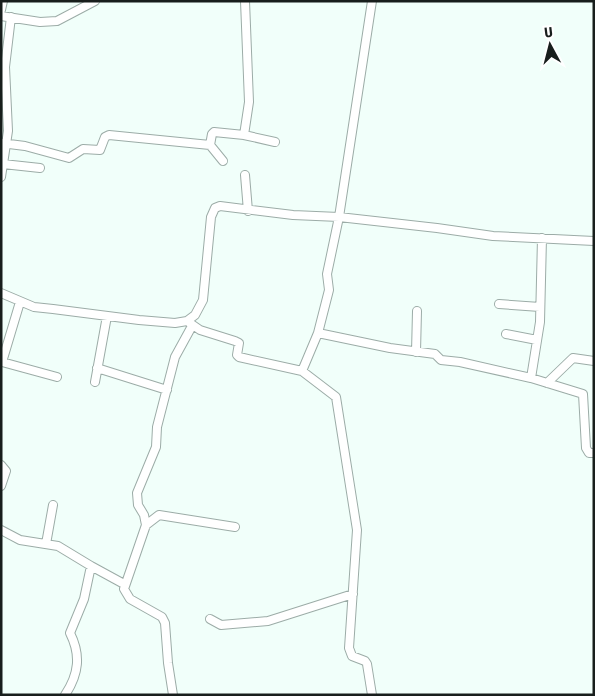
<svg xmlns="http://www.w3.org/2000/svg" width="595" height="696" font-family="'Fira Sans Condensed',sans-serif">
<style>
.lines{fill:none;stroke-linecap:round;stroke-linejoin:round}
.minor-casing{stroke:#9caca7;stroke-width:10}
.minor{stroke:#fff;stroke-width:8}
</style>
<rect width="100%" height="100%" fill="#f1fffa"/>
<g class="lines">
<g class="minor-casing">
<path id="minor" d="M1,10L3,1
M1,16L40,22L57,21L95,1
M244,135L249,102L245,1
M1,143L25,146L69,158L83,149L100,150L105,137L109,135L210,145L223,161
M210,145L212,134L214,132L244,135L275,142
M3,164L40,168
M245,175L248,211
M1,177L8,131L5,67L11,17
M1,293L34,307L53,309L139,320L175,323L187,321L195,315L203,300L211,217L215,208L220,206L293,215L339,217L437,228L493,236L594,241
M20,302L2,362L57,377
M499,304L540,307
M187,321L200,330L235,341L239,343L237,355L239,357L302,371L336,397L357,530L349,648L352,656L365,661L367,664L372,695
M318,333L390,348L435,354L441,360L460,362L531,378L540,322L542,238
M506,334L537,340
M416,352L417,311
M97,368L167,390
M302,371L318,333L329,290L327,274L339,217L372,1
M531,378L583,394L586,448L589,453H594
M95,382L107,316
M547,383L573,358L594,361
M1,465L6,471L1,486
M146,525L159,515L235,527
M1,530L20,540L58,546L91,566L84,599L70,633C81,655 79,674 65,695
M46,544L53,505
M91,566L124,584
M210,619L221,625L268,621L353,594
M173,695L168,663L165,623L162,617L130,599L124,589L146,525L144,515L138,505L137,493L156,447L157,427L175,357L192,326"/>
</g>
<use href="#minor" class="minor"/>
</g>
<rect width="595" height="696" fill="none" stroke="#181e1c" stroke-width="5"/>
<g transform="translate(550 45) rotate(353)" stroke="#ffffff" stroke-width="4" paint-order="stroke">
<path d="M0-4L9 19L0 12L-9 19Z" fill="#181e1c"/>
<text y="-8" font-size="14" font-weight="bold" text-anchor="middle" fill="#181e1c">U</text>
</g>
</svg>
